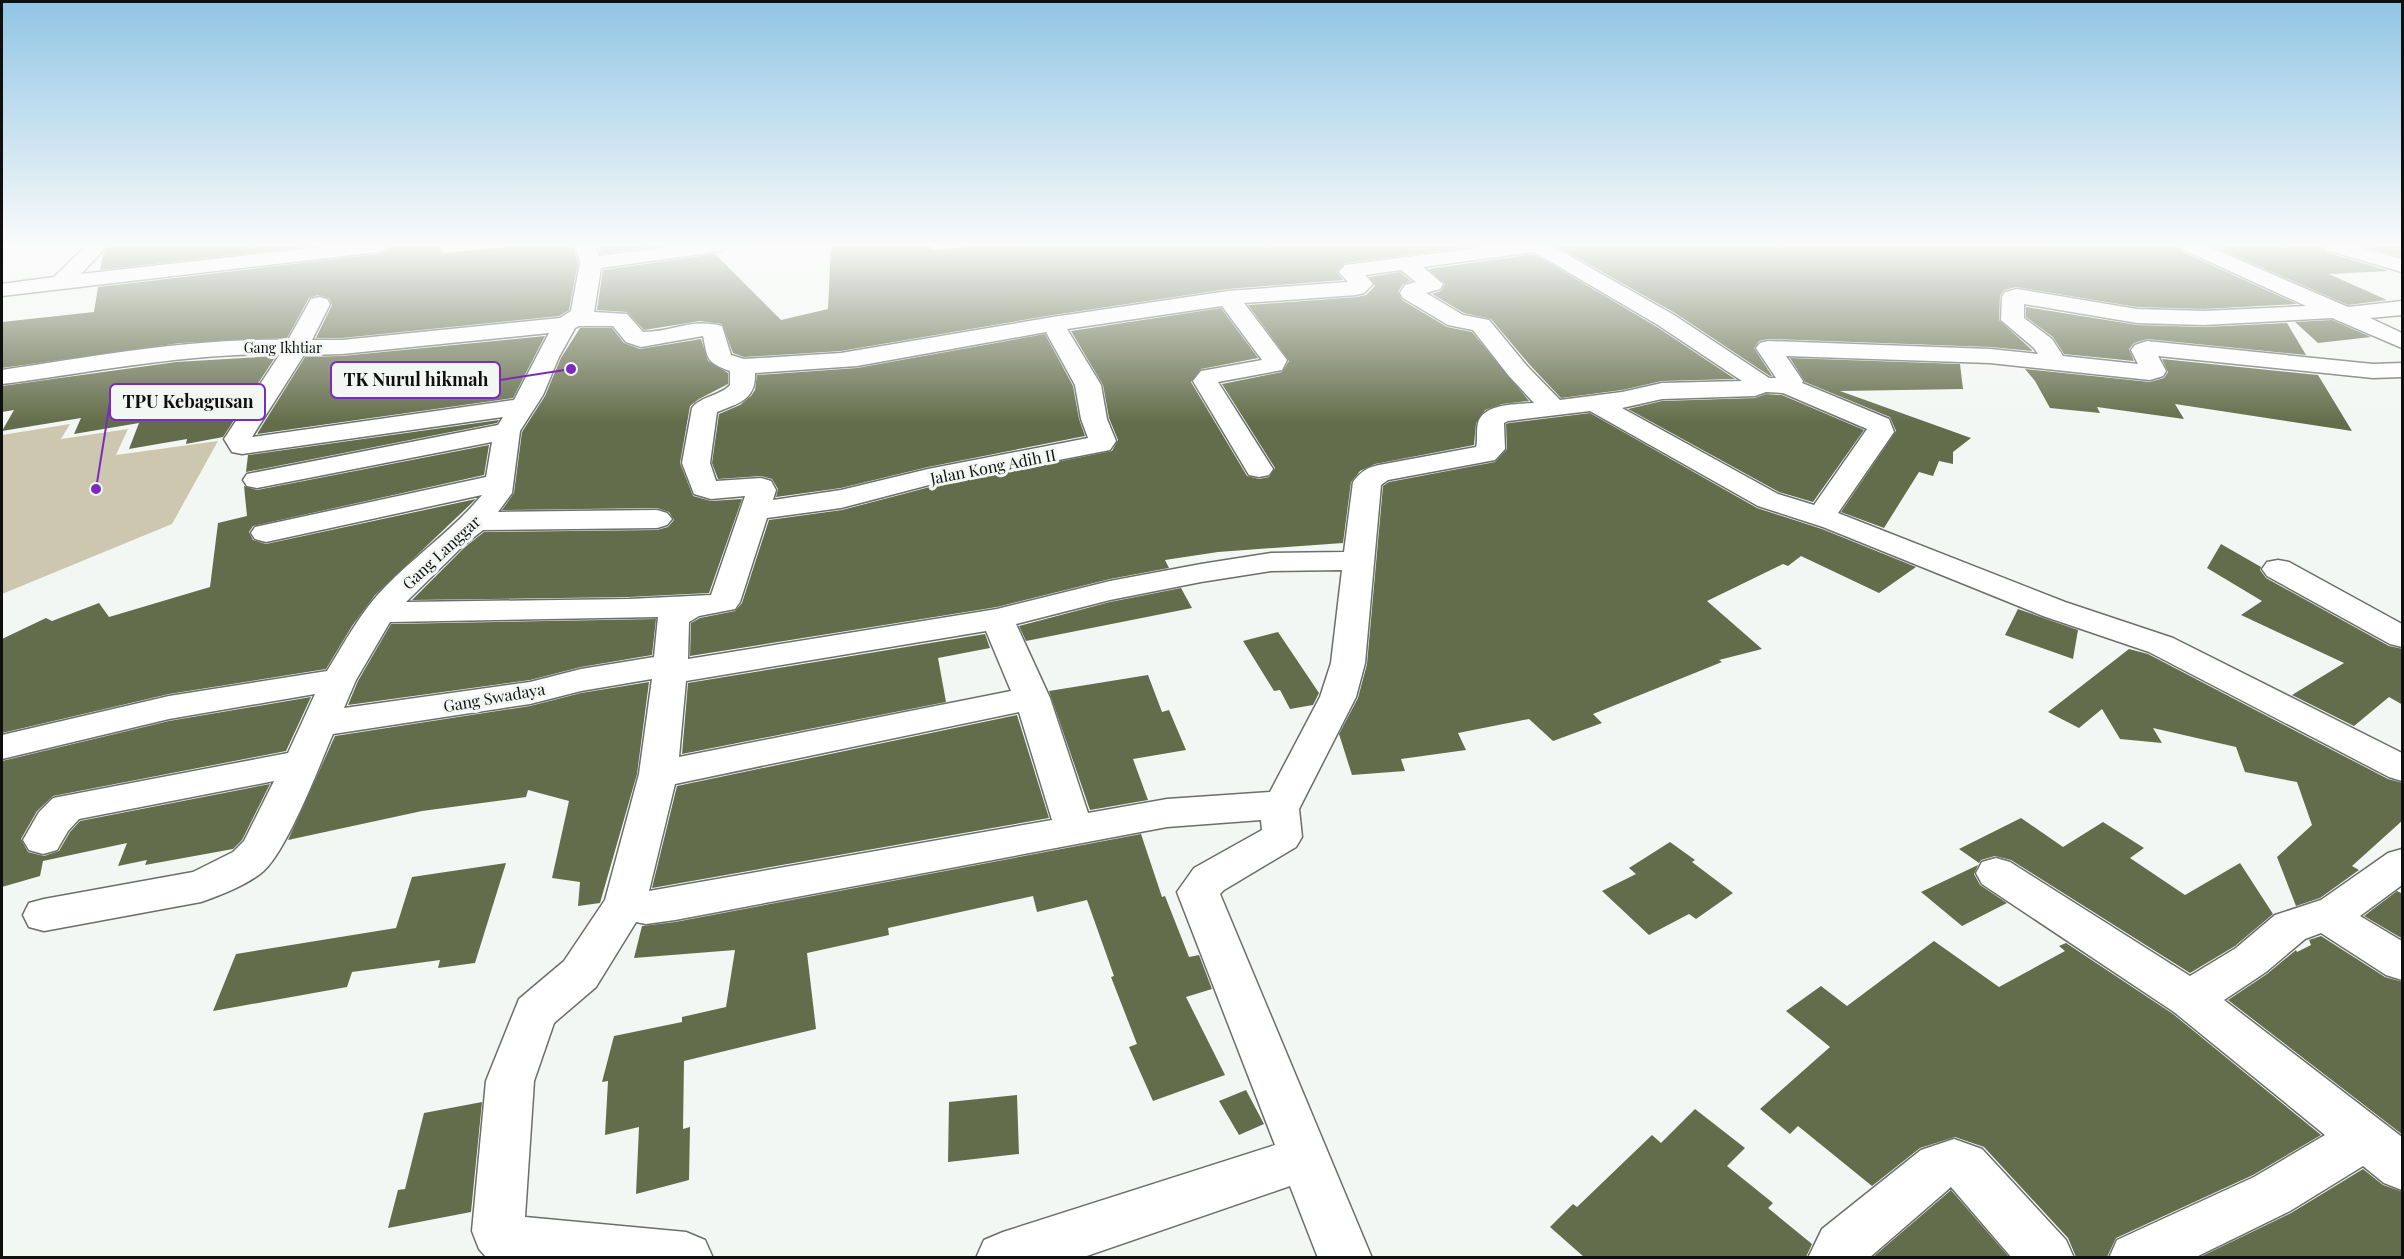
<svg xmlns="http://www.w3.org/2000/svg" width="2404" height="1259" font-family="'Playfair Display',serif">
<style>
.green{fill:#cec7af}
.building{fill:#646d4b}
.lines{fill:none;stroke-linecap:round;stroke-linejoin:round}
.minor-casing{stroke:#6b6f6b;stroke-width:3}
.minor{fill:#fff;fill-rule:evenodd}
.labels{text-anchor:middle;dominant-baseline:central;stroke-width:6;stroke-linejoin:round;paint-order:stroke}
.far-street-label{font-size:14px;fill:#0e0f0e;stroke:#f3f7f3}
.street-label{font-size:16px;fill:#0e0f0e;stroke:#f3f7f3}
.leader{fill:none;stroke:#7b2cbf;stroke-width:2}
.callout-dot{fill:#7b2cbf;stroke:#f3f7f3;stroke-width:2}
.callout{fill:#f3f7f3;stroke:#7b2cbf;stroke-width:2}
.callout-label{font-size:18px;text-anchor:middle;font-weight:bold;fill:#0e0f0e}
</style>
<rect width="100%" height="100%" fill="#f3f7f3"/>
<path class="green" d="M70,424L61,439L128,429L116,455L218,441L172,524L2,594V435Z"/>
<path class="building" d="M109,246H313L100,270L103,254Z
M390,246H441L442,253L517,246H573L578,263L569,310L559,316L342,338H316L332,305L329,298L318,295L309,298L287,338L180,343L2,368V322L94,312L98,287L378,254L387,251Z
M608,246H650V247L601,254L599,247Z
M831,246H931V250L977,246H1478L1345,263L1337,272L1343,280L1228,289L1053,315L841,351L744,357L733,353L722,324L700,321L644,330L627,312L597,310L603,270L715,254L781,320L828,309Z
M1556,246H2179L2183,252L2297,304L2204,309L2137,307L2016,287L2004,290L2000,296L1999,320L2033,351L1990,347L1768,339L1759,341L1754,348L1772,376H1770L1675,313Z
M2212,246H2322L2326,252L2389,271L2329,274L2387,300L2348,305Z
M2362,246H2403V257Z
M1534,254L1657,327L1735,379L1662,381L1622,390L1561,398L1529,364L1491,319L1464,313L1432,294L1441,291L1445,284L1428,269Z
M1400,272L1411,281L1403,284L1398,292L1402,300L1447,327L1472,332L1529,401L1502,404L1485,410L1476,423L1474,445L1375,464L1360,471L1351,482L1343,543L1218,552L1165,560L1169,568L1110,579L997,607L690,656L691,623L700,618L735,611L742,603L769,520L842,510L930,487L1112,451L1118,440L1109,418L1103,385L1071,331L1221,308L1258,358L1201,369L1191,382L1247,476L1259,479L1269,477L1275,468L1222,384L1282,372L1289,361L1248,305L1357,297L1366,295L1375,286L1369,277Z
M2026,307L2137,325L2204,327L2287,323L2306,355L2147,339L2134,343L2129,349L2134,361L2064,354L2053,337L2026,317Z
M2332,320L2371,337L2318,343L2295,322Z
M580,328H612L624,343L640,349L701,339L708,361L728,373V384L699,399L690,406L680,463L693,496L711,501L742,499L709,593L629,597L412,600L465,547L484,532L657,530L668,527L674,520L669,512L657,508L502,510L514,493L522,432L545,396L561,358Z
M1045,334L1073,386L1079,419L1085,436L928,467L841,488L776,497L778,489L772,479L761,476L718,479L712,463L719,414L740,405L751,396L755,390L757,375L857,368Z
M545,336L513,398L257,434L305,357L342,356Z
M276,356L223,437L186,444L187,439L129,449L139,423L74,434L81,418L2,431L14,410L2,412V386L176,362Z
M1790,358L1960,364L1963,389L1840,391L1971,438L1953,452V464L1939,461L1933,476L1919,472L1884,528L1841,512L1896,431L1890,417L1805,382Z
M2162,359L2318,375L2352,431L2175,404L2184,419L2097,407L2100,413L2050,408L2035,381L2025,369L2150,382L2164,378L2168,372Z
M1766,394L1782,395L1864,430L1813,502L1779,492L1628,409L1662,401L1755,398Z
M1590,413L1757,508L1822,529L1916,567L1879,593L1801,556L1788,566L1783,564L1707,601L1762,649L1719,660L1722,662L1593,714L1602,723L1553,741L1529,719L1458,733L1466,750L1401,759L1405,771L1352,775L1339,734L1358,698L1367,664L1383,486L1389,482L1495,462L1507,449L1506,424L1509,423Z
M499,420L497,423L246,472L248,455Z
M489,445L484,475L253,526L249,532L253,540L266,544L476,499L375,595L352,626L326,669L169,694L2,733V639L46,618L52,621L99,603L109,617L210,587L218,523L247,516L244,486L257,490Z
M2221,544L2261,567L2260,570L2266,578L2389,646L2403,649V705L2389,697L2354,726L2292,695L2344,663L2241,615L2262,601L2207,568Z
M1181,588L1192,608L1026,641L1019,626L1110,602Z
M2018,609L2078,630L2073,659L2005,635Z
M656,619L652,655L581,667L530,680L348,705L358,681L391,624Z
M1278,632L1319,693L1313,705L1290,709L1280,690L1274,691L1243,641Z
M985,634L990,648L938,658L946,702L682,754L688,683Z
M2129,649L2148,654L2388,779L2403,783V820L2352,866L2359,870L2320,898L2296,906L2277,857L2312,825L2297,782L2245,772L2236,747L2153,728L2162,743L2120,739L2102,709L2079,728L2048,712Z
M1148,675L1162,712L1169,710L1186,750L1133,759L1148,800L1090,810L1049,691Z
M649,682L637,774L600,903L578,906L580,882L552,878L569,801L528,790L526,797L422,811L288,840L335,736L530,706L581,693Z
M311,697L286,751L53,796L37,811L21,839L28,852L44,856L59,851L70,832L80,821L270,784L242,840L233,849L145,865L147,860L118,866L127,843L43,861L40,876L2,887V761L169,721Z
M1017,715L1049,818L652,888L677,786Z
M2021,818L2063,847L2103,822L2144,848L2130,858L2185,895L2240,863L2273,914L2235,946L2190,973L2011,860L1995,856L1981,860L1979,863L1959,849Z
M1141,834L1162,897L1165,896L1189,957L1199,955L1212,989L1186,997L1225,1075L1153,1101L1129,1047L1137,1044L1111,977L1114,976L1087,900L1037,912L1033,896L888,928L889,935L807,953L816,1029L684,1061L683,1129L690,1127L689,1180L636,1194L639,1127L605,1135L608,1081L602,1082L614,1036L682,1022V1017L726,1007L735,950L634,958L642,926L675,922Z
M1670,842L1695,860L1692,862L1733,893L1696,919L1689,914L1649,935L1602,891L1636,874L1629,868Z
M506,863L475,963L438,968L440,960L352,972L347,987L213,1011L236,954L396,928L412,877Z
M1978,865L1974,874L1980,885L2007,903L1962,926L1921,892Z
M2397,891L2403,894V939L2364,916Z
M2321,936L2385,977L2403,982V1135L2228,1000L2267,974L2296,950L2297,952L2311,945L2309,940Z
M1934,941L1999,987L2065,951L2059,946L2066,943L2173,1014L2321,1135L2253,1175L2116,1238L2107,1257H2076L2068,1238L1984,1147L1955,1137L1920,1148L1872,1186L1798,1126L1790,1134L1760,1109L1830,1047L1786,1011L1821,986L1847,1006Z
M1246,1090L1264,1124L1239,1135L1219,1101Z
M1017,1095L1019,1154L948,1162L949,1102Z
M482,1102L471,1212L388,1228L398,1190L405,1189L424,1113Z
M1695,1109L1745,1148L1727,1166L1773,1203L1768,1208L1812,1244L1806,1257H1584L1550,1227L1573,1204L1577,1207L1652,1135L1661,1143Z
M2363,1169L2383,1185L2403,1192V1257H2200L2291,1213Z
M1951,1190L2009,1257H1873Z"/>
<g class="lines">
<g class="minor-casing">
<path id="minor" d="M86,246H107L81,274L329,246H388L385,250L378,252L2,296V284L54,277Z
M576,246H596L599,256L673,246H725L722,250L715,252L601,268L594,312L627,314L643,332C674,332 689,318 722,326L731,355L744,359L841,353L1053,317L1228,291L1348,282L1339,272L1345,265L1492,246H1552L1674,315L1769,378H1776L1756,348L1760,343L1768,341L1990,349L2038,354L2034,348L2001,320L2002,297L2005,292L2017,289L2137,309L2204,311L2306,306L2184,250L2181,246H2207L2348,307L2402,301V315L2370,318L2402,333V348L2332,318L2204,325L2137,323L2024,304V318L2052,339L2063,356L2138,364L2131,350L2135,345L2147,341L2373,364L2402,363V377L2373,378L2158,356L2166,371L2163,376L2150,380L1990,363L1786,356L1803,381L1802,383L1889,419L1894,432L1838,513L2065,602L2173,638L2402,753V781L2389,777L2149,652L2043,616L1823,527L1758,506L1590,411L1508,421L1504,423L1505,449L1495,460L1388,480L1381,485L1365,663L1356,697L1299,809L1302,837L1296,847L1224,890L1220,894L1372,1258H1318L1290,1186L1081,1258H976L984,1240L1003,1232L1275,1145L1177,892L1194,868L1262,830L1261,820L1167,827L675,920L646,924L636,922L596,987L554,1023L534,1081L525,1217L686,1232L705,1240L713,1258H487L479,1249L472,1231L486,1081L519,999L564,961L605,900L639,774L652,679L581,691L530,704L333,734C320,764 285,857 260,874C244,886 221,895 201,902L44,931L29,927L23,915L29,903L44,899L193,872L233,852L244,841L274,781L79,819L68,831L57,850L43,854L29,850L23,840L39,812L53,798L288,753L315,694L169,719L2,759V735L169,696L327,671C345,642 361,611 385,587C416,555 454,529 482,495L266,542L255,539L251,533L255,527L486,477L492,442L257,488L247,486L243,480L247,474L498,425L503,417L242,454L232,452L224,439L280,354C187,353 94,372 2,384V370C96,356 192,338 288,340L311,299L319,297L327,299L330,304L312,340H342L560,318L571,311L580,263ZM1534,252L1658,325L1742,381L1662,383L1622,392L1560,400L1527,366L1489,320L1463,315L1426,293L1440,289L1443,284L1423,267ZM1401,270L1416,282L1405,285L1400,293L1403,298L1448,325L1473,330L1509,376L1534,403C1518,404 1483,403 1478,423C1476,431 1478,440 1476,447L1379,465C1368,467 1360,472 1353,482L1344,552L1271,553L1201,564L1110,581L997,609L688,659L689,622L699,616L735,609L740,602L767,518L841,508L929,485L1110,450L1116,441L1107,419L1101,385L1067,329L1222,306L1262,360L1201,371L1193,381L1249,475L1259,477L1269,475L1273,469L1218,382L1282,370L1287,360L1244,303L1356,295L1364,293L1373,284L1365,275ZM579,326H613L626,342L641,347L703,336C708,360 706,362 730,371V385C720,396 701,396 692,408L682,463L694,494L711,499L745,496L711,595L629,599L406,602L464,545L483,530L657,528L667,525L672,519L667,513L657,510L498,512L512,493L520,431L543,395L559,357L575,328ZM1046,332L1075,385L1081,419L1088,438L928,469L841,490L773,500L776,490L771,481L761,478L716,481L710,463L717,412C739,403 756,400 755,373L857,366ZM549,333L514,400L252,437L304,355L342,354ZM1766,392L1783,393L1867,429L1814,505L1778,494L1622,408L1662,399L1755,396ZM1342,570L1331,663L1320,697L1270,792L1167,799L1088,813L1050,698L1016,624L1110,600L1201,582L1271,571ZM658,617L654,657L581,669L530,682L344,708L356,680L390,622ZM986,631L1011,691L679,757L686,681ZM1019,712L1052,820L649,891L675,784Z
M2324,246H2355L2402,259V272L2327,250Z
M2278,560L2289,562L2402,624V647L2390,644L2267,576L2262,569L2267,562Z
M2402,849V885L2360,916L2402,941V980L2386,975L2321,933L2305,939L2266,972L2224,1000L2402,1137V1190L2384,1183L2363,1166L2290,1211L2194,1258H2109L2117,1240L2254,1177L2325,1135L2174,1012L1982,884L1976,873L1982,862L1996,858L2010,862L2190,976L2236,948L2275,915L2321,900L2388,853Z
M1954,1139L1982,1149L2066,1240L2074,1258H2012L1951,1187L1869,1258H1808L1822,1229L1921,1150Z"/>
</g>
<use href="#minor" class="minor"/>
</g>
<linearGradient id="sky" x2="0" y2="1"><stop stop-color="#90c5e5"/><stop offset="0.58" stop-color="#fafbfa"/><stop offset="1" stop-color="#fafbfa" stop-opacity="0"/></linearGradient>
<rect width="2404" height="422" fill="url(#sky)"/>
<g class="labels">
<g class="far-street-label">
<text x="283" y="347">Gang Ikhtiar</text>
</g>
<g class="street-label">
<text transform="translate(993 466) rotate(-11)">Jalan Kong Adih II</text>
<text transform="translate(441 552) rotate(-43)">Gang Langgar</text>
<text transform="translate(494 697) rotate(-10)">Gang Swadaya</text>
</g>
</g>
<path class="leader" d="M571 369L500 380M96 489L110 402"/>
<g class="callout-dot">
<circle cx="571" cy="369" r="6"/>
<circle cx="96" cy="489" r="6"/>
</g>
<g class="callout">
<rect x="331" y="362" width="169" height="36" rx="6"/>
<rect x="110" y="384" width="155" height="36" rx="6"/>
</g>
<g class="callout-label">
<text x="416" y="386">TK Nurul hikmah</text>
<text x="188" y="408">TPU Kebagusan</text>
</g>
<rect width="2404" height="1259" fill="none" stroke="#0e0f0e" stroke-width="6"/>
</svg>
